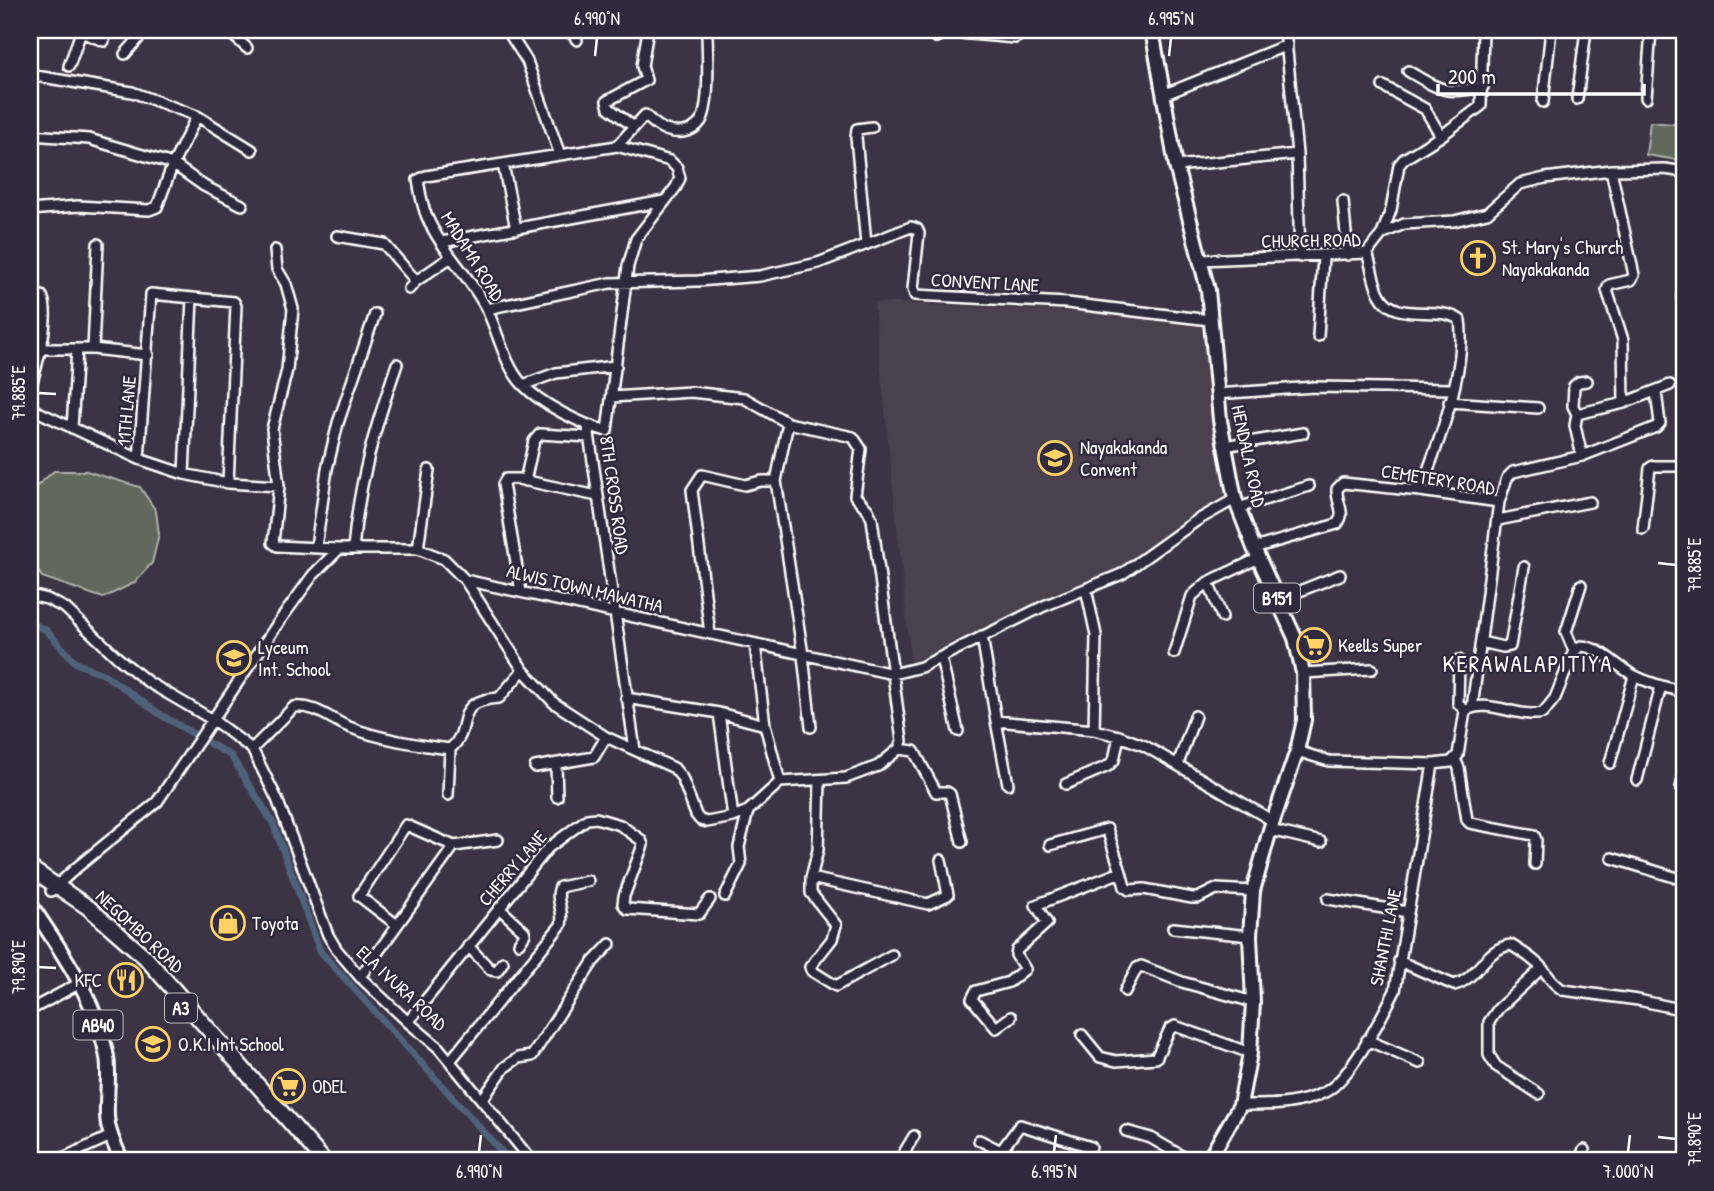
<svg xmlns="http://www.w3.org/2000/svg" width="1714" height="1191" font-family="'Patrick Hand',sans-serif">
<style>
.built{fill:#4c404d}
.green{fill:#62685b;stroke:#b0b4ad;stroke-width:2}
.lines{fill:none;stroke-linecap:round;stroke-linejoin:round}
.canal{stroke:#50627b;stroke-width:7}
.minor-casing{stroke:#fff;stroke-width:14}
.major-casing{stroke:#fff;stroke-width:18}
.highway-casing{stroke:#fff;stroke-width:19}
.minor{stroke:#2f2a3d;stroke-width:9}
.major{stroke:#2f2a3d;stroke-width:12}
.highway{stroke:#2f2a3d;stroke-width:14}
.ticks{fill:none;stroke:#fff;stroke-width:2.5}
.labels{text-anchor:middle;dominant-baseline:central;stroke-width:5;stroke-linejoin:round;paint-order:stroke}
.shield{fill:#2f2a3d;stroke:#c1bfc5;stroke-width:2}
.shield-label{font-size:18px;font-weight:bold;fill:#fff}
.street-label{font-size:19px;fill:#fff;stroke:#2f2a3d}
.poi-label{font-size:19px;fill:#fff;stroke:#2f2a3d;text-anchor:start}
.quarter-label{font-size:23px;letter-spacing:2px;fill:#fff;stroke:#2f2a3d}
.neatline{fill:none;stroke:#fff;stroke-width:2.5}
.ticks-label{font-size:18px;text-anchor:middle;fill:#fff}
</style>
<rect width="100%" height="100%" fill="#3c3444"/>
<filter id="ink" filterUnits="userSpaceOnUse"><feTurbulence type="fractalNoise" baseFrequency=".0143" numOctaves="2"/><feDisplacementMap in="SourceGraphic" scale="14" xChannelSelector="R" yChannelSelector="G"/><feConvolveMatrix kernelMatrix="1 2 1 2 8 2 1 2 1" color-interpolation-filters="sRGB"/></filter>
<g filter="url(#ink)">
<path class="built" d="M874,302L1105,313L1205,324L1214,413L1228,502L1180,525L1149,553L1116,575L1023,609L911,663Z"/>
<path class="green" d="M1650,122L1684,125V161L1646,155Z
M54,471H86L140,487L156,511L159,534L152,563L134,583L103,598L42,577L30,558V492Z"/>
<g class="lines">
<path class="canal" d="M30,623L46,630L76,663L105,675L161,715L231,756L273,823L320,951L510,1161"/>
<g class="minor-casing">
<path id="minor" d="M227,30L247,48
M507,30L527,61L560,155
M569,30L577,40
M1285,30L1297,154L1300,257
M81,32L104,41
M936,37L948,32L1015,38L1028,30
M125,54L146,30
M69,66L81,32L76,30
M1408,71C1440,90 1445,95 1483,87
M30,75L132,92L197,116L252,150
M1383,86L1425,109L1441,136
M1163,95L1287,45
M1646,98L1651,30
M1577,99L1586,30
M1543,102L1551,30
M634,127L609,108L607,101L646,80L642,66L648,30
M30,135L89,139L173,164L204,186L242,205
M617,146L670,161L677,168L680,178L676,187L636,239L628,266L607,431C582,425 541,404 523,385C505,366 499,335 488,312C472,278 442,252 427,217C422,206 420,192 418,180L426,176Z
M617,146L645,115C656,126 667,134 683,132C690,131 697,127 701,121C711,105 707,50 707,30
M503,164L516,229
M1176,166L1297,154
M1611,170L1634,275L1631,280L1609,285L1607,290L1623,340L1624,403L1670,385
M1343,201L1348,255
M30,210L78,206L149,210L157,207L173,164L197,116
M1382,234L1391,210L1399,165L1404,159L1441,136L1481,106L1483,30
M337,236L384,244L416,281
M442,242L664,201
M866,244L856,137L857,129L872,127
M1367,253L1382,234L1404,224L1454,221L1487,213L1520,184L1545,178L1611,170L1665,169L1684,172
M1367,253C1372,266 1373,283 1380,295C1395,324 1438,304 1460,320C1467,369 1438,445 1420,491
M1200,260L1367,253
M409,289L416,281L451,257
M1684,289L1682,295L1684,318
M30,293L42,296C52,317 36,367 30,390
M487,309L610,283L698,281L760,276L818,263L911,227L917,229L919,233L913,289L915,295L1067,303L1210,320
M1318,336L1323,257
M40,349H93L148,355
M93,349L98,244
M523,385L556,373L616,366
M1216,394L1314,387L1453,389
M1449,402L1538,408
M30,408L139,459L184,474L228,483L236,306L234,302L151,294L139,459
M1577,414L1573,406L1574,386L1579,382L1587,381
M788,423L776,481L803,655L811,727
M588,427L635,750
M72,428L77,349
M1224,446L1303,433
M1582,456L1575,426L1577,414L1624,403
M184,474L192,298
M525,481L534,441L540,434L589,437
M228,483L279,486L272,429L287,370L293,309L286,284L277,269L275,250
M279,486L273,543L277,546L339,549
M1499,502L1507,478L1513,472L1582,456L1656,427L1660,423L1656,392
M1238,508L1309,486
M1498,520L1590,502
M1643,529L1650,468L1653,466H1684
M316,547L327,469L338,423L375,314
M1254,548L1337,524C1347,513 1336,503 1337,489L1343,483L1420,491L1499,502L1472,708
M353,549C359,480 375,428 397,364
M418,549L429,470
M465,580L523,670L554,703L606,737L674,768L682,778L696,815L700,820L707,822L733,817L748,811L780,782L846,778L878,766L899,749L902,741L872,519L868,510L855,496L861,449L853,437L788,423L744,398L691,392L612,397
M1208,582L1222,617
M1086,589L1096,635L1094,730
M521,592L503,484L506,479H518L597,496
M30,595L47,599L65,608L118,658L148,682L213,720L252,749L277,799L328,935L337,950L360,977L408,1022L438,1047L532,1161
M1277,600L1340,575
M710,634L692,490L702,475L745,485L761,481H776
M982,636L996,721L1094,730L1119,736L1145,746L1273,821
M1481,642L1503,647L1510,646L1524,567
M755,644L765,725L780,782
M1574,651L1566,632L1581,585
M1174,653L1192,596L1208,582L1259,558
M941,658L958,731
M1459,660L1458,703L1465,711
M1303,673L1372,669
M626,698L719,713L765,725
M719,713L733,817
M996,721L1008,784
M252,749L294,707C315,704 331,720 349,727C376,738 421,746 450,749
M899,749L914,751L936,792H947L950,794L962,842
M1297,751L1329,761L1433,764L1451,762L1458,755L1465,711C1487,697 1518,719 1543,713L1555,698L1574,651L1581,646C1601,647 1618,668 1635,676C1651,684 1668,688 1684,692
M1455,759L1459,768L1467,820L1470,823L1534,835L1536,840L1535,864
M1610,763L1634,676
M556,764L557,797
M1178,764L1195,716
M535,767L594,757L606,737
M1637,780L1661,686
M820,781L818,850L811,878V893L836,925L832,939L810,967L812,971L836,986L892,955
M1066,784L1108,766L1114,760L1119,736
M1681,788L1684,774
M448,795L450,749C475,728 450,701 499,698L523,670
M1270,830L1321,842
M1050,845L1107,829L1121,872
M1612,858L1684,880
M811,878L928,904L948,895L941,860
M51,891L76,868L157,802L276,626L313,575L339,549H418L444,559L465,580L893,674L921,667L1044,606L1122,574L1196,521L1235,499
M725,896L741,864L739,847L748,811
M1328,899L1408,912
M499,908L524,931L525,934L519,943
M397,925L359,896L406,825L454,846
M1173,928L1250,936
M468,946L491,970L497,971L503,962
M1399,961L1454,985C1477,980 1485,948 1511,945C1521,951 1530,957 1539,965C1549,975 1550,982 1563,990L1638,1000L1684,1010
M360,977L454,846L498,840
M1125,991L1137,968L1141,966L1182,982L1253,1002
M30,1010L80,983
M1011,1017L996,1028L972,999L976,991L1009,982L1025,969L1016,955L1017,950L1047,923L1036,905L1121,872L1125,887L1129,890L1144,889L1192,898H1198L1216,889L1253,891
M408,1022L548,848L587,819L596,818L620,825L641,840L643,845L624,896L623,904L627,909L699,914L710,899
M1082,1035L1100,1057L1116,1061L1156,1058L1170,1029L1175,1026L1250,1053
M1367,1040L1420,1063
M450,1061L561,925C565,911 554,899 560,887L588,881
M1539,1094L1496,1066L1489,1055V1022L1498,1009L1542,968
M482,1100L505,1067L518,1058L532,1056L593,962L610,944
M1240,1105C1270,1105 1298,1106 1325,1092C1350,1080 1382,1016 1395,991L1433,764
M1126,1131L1151,1138L1190,1161
M979,1140L1021,1161
M1001,1151L1020,1125L1091,1147
M56,1161L111,1136
M899,1161L914,1136
M1578,1161L1584,1150"/>
</g>
<g class="major-casing">
<path id="major" d="M1152,30L1176,166L1208,290L1220,420L1235,499L1254,548L1295,638L1303,673L1304,720L1297,751L1270,830L1253,891L1250,936L1253,1002L1250,1053L1240,1105L1208,1161
M30,904C62,952 96,999 107,1057C110,1075 106,1096 107,1116C108,1132 115,1146 122,1161"/>
</g>
<g class="highway-casing">
<path id="highway" d="M30,868L89,908L145,957L324,1161"/>
</g>
<use href="#minor" class="minor"/>
<use href="#major" class="major"/>
<use href="#highway" class="highway"/>
</g>
</g>
<path class="ticks" d="M595,56L597,38M1169,56L1171,38M38,393L56,394M1658,563L1676,565M38,967L56,968M1658,1137L1676,1139M479,1152L481,1135M1054,1152L1056,1135M1628,1152L1630,1135"/>
<defs>
<g id="church-ring" transform="scale(1.75)"><circle r="9.5" fill="#2f2a3d" stroke="#ffd166" stroke-width="1.5"/><path d="M-1.2-6h2.4v3.5h3.3v2.4h-3.3V6h-2.4V-.1h-3.3v-2.4h3.3Z" fill="#ffd166"/></g>
<g id="school-ring" transform="scale(1.75)"><circle r="9.5" fill="#2f2a3d" stroke="#ffd166" stroke-width="1.5"/><path d="M0-5L7-2L0 1L-7-2ZM-4 1L0 2.5L4 1V4Q0 6-4 4Z" fill="#ffd166"/></g>
<g id="supermarket-ring" transform="scale(1.75)"><circle r="9.5" fill="#2f2a3d" stroke="#ffd166" stroke-width="1.5"/><path d="M-6-5.5h2.5l.6 2H6L4.5 2H-2.5L-4.4-4H-6ZM-1.5 3.2a1.3 1.3 0 1 0 .1 0ZM3 3.2a1.3 1.3 0 1 0 .1 0Z" fill="#ffd166"/></g>
<g id="shop-ring" transform="scale(1.75)"><circle r="9.5" fill="#2f2a3d" stroke="#ffd166" stroke-width="1.5"/><path d="M-5-2.5h2.3a2.7 3.5 0 0 1 5.4 0H5L5.5 6h-11ZM-1.5-2.5h3a1.5 2.3 0 0 0-3 0Z" fill="#ffd166"/></g>
<g id="restaurant-ring" transform="scale(1.75)"><circle r="9.5" fill="#2f2a3d" stroke="#ffd166" stroke-width="1.5"/><path d="M-5-6h1v4h1v-4h1v4h1v-4h1v5L-1.5 .5V6h-2V.5L-5-1ZM5-6V6H3V1.5H1.5Q1.5-4 5-6Z" fill="#ffd166"/></g>
</defs>
<g fill-rule="evenodd">
<use href="#church-ring" x="1478" y="258"/>
<use href="#school-ring" x="1055" y="458"/>
<use href="#supermarket-ring" x="1314" y="645"/>
<use href="#school-ring" x="234" y="658"/>
<use href="#shop-ring" x="228" y="923"/>
<use href="#restaurant-ring" x="126" y="980"/>
<use href="#school-ring" x="153" y="1044"/>
<use href="#supermarket-ring" x="288" y="1086"/>
</g>
<g class="labels">
<g class="shield">
<rect x="1254" y="583.5" width="46" height="29" rx="5"/>
<rect x="165" y="993.5" width="32" height="29" rx="5"/>
<rect x="73.5" y="1010.5" width="49" height="29" rx="5"/>
</g>
<g class="shield-label">
<text x="1277" y="598">B151</text>
<text x="181" y="1008">A3</text>
<text x="98" y="1025">AB40</text>
</g>
<g class="street-label">
<text transform="translate(1311 240) rotate(-1)">CHURCH ROAD</text>
<text transform="translate(473 256) rotate(58)">MADAMA ROAD</text>
<text transform="translate(985 282) rotate(3)">CONVENT LANE</text>
<text transform="translate(126 411) rotate(-85)">11TH LANE</text>
<text transform="translate(1249 456) rotate(78)">HENDALA ROAD</text>
<text transform="translate(1438 479) rotate(9)">CEMETERY ROAD</text>
<text transform="translate(615 495) rotate(82)">8TH CROSS ROAD</text>
<text transform="translate(585 588) rotate(13)">ALWIS TOWN MAWATHA</text>
<text transform="translate(512 868) rotate(-49)">CHERRY LANE</text>
<text transform="translate(140 931) rotate(43)">NEGOMBO ROAD</text>
<text transform="translate(1385 937) rotate(-79)">SHANTHI LANE</text>
<text transform="translate(402 988) rotate(43)">ELA IVURA ROAD</text>
</g>
<g class="poi-label">
<text x="1502" y="247">St. Mary's Church<tspan x="1502" dy="22">Nayakakanda</tspan></text>
<text x="1080" y="447">Nayakakanda<tspan x="1080" dy="22">Convent</tspan></text>
<text x="1338" y="645">Keells Super</text>
<text x="258" y="647">Lyceum<tspan x="258" dy="22">Int. School</tspan></text>
<text x="252" y="923">Toyota</text>
<text x="102" y="980" text-anchor="end">KFC</text>
<text x="178" y="1044">O.K.I Int School</text>
<text x="312" y="1086">ODEL</text>
</g>
<g class="quarter-label">
<text x="1528" y="663">KERAWALAPITIYA</text>
</g>
</g>
<rect width="1714" height="1191" fill="none" stroke="#2f2a3d" stroke-width="77"/>
<path d="M1438 84v10h206v-10" fill="none" stroke="#ffffff" stroke-width="3.5"/>
<text x="1448" y="84" font-size="21" fill="#ffffff" stroke="#2f2a3d" stroke-width="5" paint-order="stroke">200 m</text>
<rect x="38" y="38" width="1638" height="1114" class="neatline"/>
<g class="ticks-label">
<text x="597" y="25">6.990°N</text>
<text x="1171" y="25">6.995°N</text>
<text transform="translate(19 393) rotate(-90)" y="6">79.885°E</text>
<text transform="translate(1695 565) rotate(-90)" y="6">79.885°E</text>
<text transform="translate(19 967) rotate(-90)" y="6">79.890°E</text>
<text transform="translate(1695 1139) rotate(-90)" y="6">79.890°E</text>
<text x="479" y="1178">6.990°N</text>
<text x="1054" y="1178">6.995°N</text>
<text x="1628" y="1178">7.000°N</text>
</g>
</svg>
